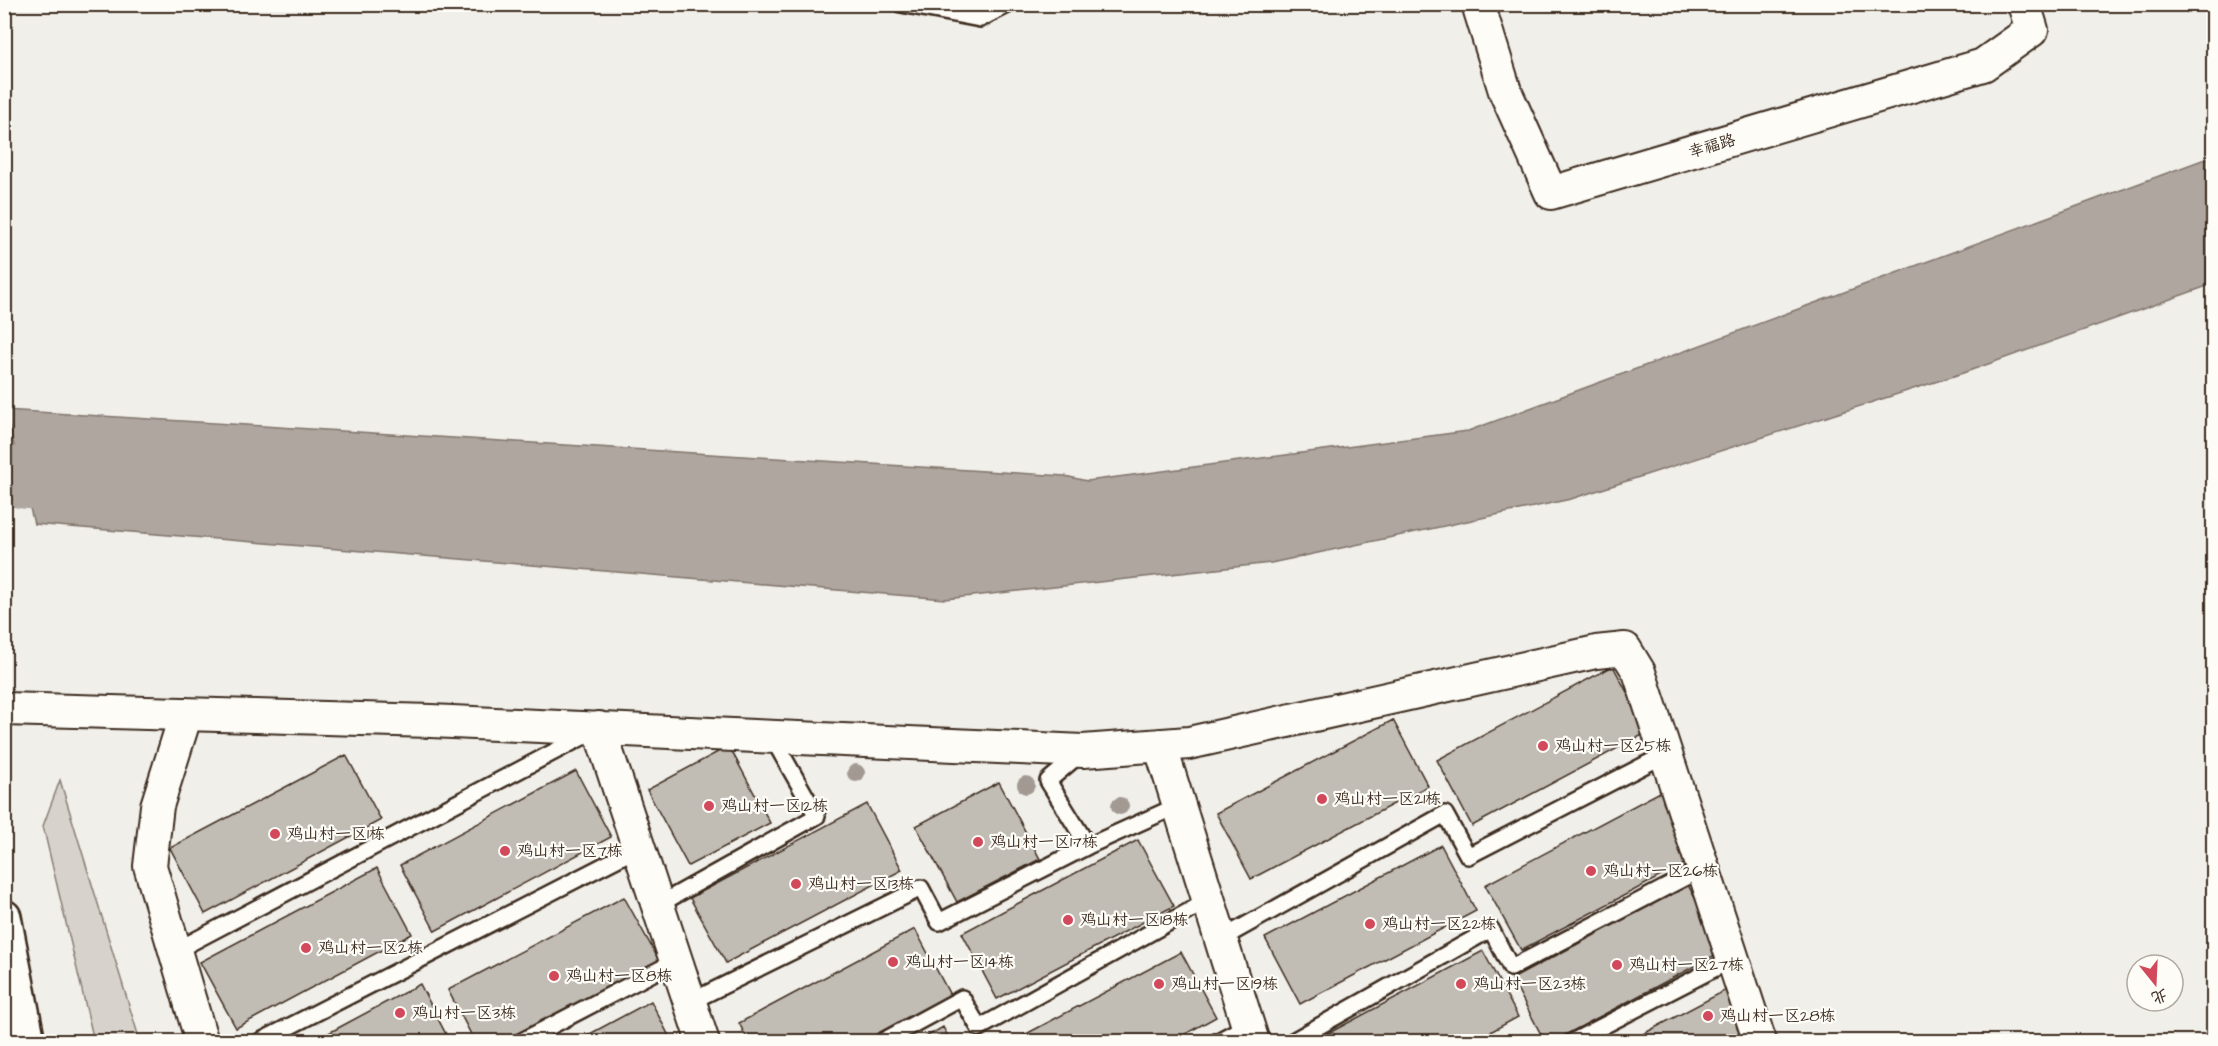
<svg xmlns="http://www.w3.org/2000/svg" width="2218" height="1046" font-family="'Architects Daughter','LXGW WenKai TC',sans-serif">
<style>
.green{fill:#d7d2cc;stroke:#897e75;stroke-width:1.5}
.water{fill:#aea69f;stroke:#80746b;stroke-width:1.5}
.lines{fill:none;stroke-linecap:round;stroke-linejoin:round}
.river{stroke:#aea69f;stroke-width:60}
.building{fill:#c1bcb4;stroke:#3b2a1e;stroke-width:1.5}
.service-casing{stroke:#3b2a1e;stroke-width:20}
.minor-casing{stroke:#3b2a1e;stroke-width:36}
.primary-casing{stroke:#3b2a1e;stroke-width:38}
.service{stroke:#fdfcf7;stroke-width:15}
.minor{stroke:#fdfcf7;stroke-width:32}
.primary{stroke:#fdfcf7;stroke-width:33}
.tree{fill:#a29a92}
.poi-dot{fill:#d1495b;stroke:#fdfcf7;stroke-width:2}
.labels{text-anchor:middle;dominant-baseline:central;stroke-width:4.5;stroke-linejoin:round;paint-order:stroke}
.street-label{font-size:16px;fill:#3b2a1e;stroke:#fdfcf7}
.poi-label{font-size:16px;fill:#3b2a1e;stroke:#fdfcf7;text-anchor:start}
</style>
<rect width="100%" height="100%" fill="#f1efea"/>
<filter id="ink" filterUnits="userSpaceOnUse"><feTurbulence type="fractalNoise" baseFrequency=".0167" numOctaves="2"/><feDisplacementMap in="SourceGraphic" scale="12" xChannelSelector="R" yChannelSelector="G"/><feConvolveMatrix kernelMatrix="1 2 1 2 8 2 1 2 1" color-interpolation-filters="sRGB"/></filter>
<g filter="url(#ink)">
<path class="green" d="M60,780L140,1041H94L43,826Z"/>
<path class="water" d="M2213,156V284L1963,373L1571,499L1271,563L945,599L34,524L5,410L1065,476L1087,481L1468,431Z"/>
<g class="lines">
<path class="river" d="M4,475L27,479L104,481"/>
</g>
<path class="building" d="M1613,666L1648,732L1472,826L1437,760Z
M1393,720L1428,786L1251,879L1216,813Z
M729,746L770,823L688,866L647,790Z
M346,755L381,820L205,914L170,848Z
M576,771L611,837L435,931L400,865Z
M999,782L1040,859L957,902L916,826Z
M1662,791L1697,857L1521,950L1485,885Z
M867,804L902,870L726,963L690,898Z
M1138,840L1174,906L997,999L962,933Z
M1441,845L1476,911L1300,1004L1265,938Z
M377,868L412,934L236,1028L200,962Z
M1688,885L1723,951L1552,1042H1545L1512,979Z
M624,897L660,962L511,1042H475L448,990Z
M915,929L950,995L862,1042H749L739,1023Z
M1483,951L1518,1017L1472,1042H1312Z
M1181,952L1216,1017L1171,1042H1011Z
M420,984L450,1042H312Z
M1726,990L1753,1042H1628Z
M651,1001L672,1042H575Z
M943,1027L951,1042H917Z"/>
<g class="lines">
<g class="service-casing">
<path id="service" d="M901,4L980,19L1009,4
M1081,753L1048,781L1088,846
M658,905L817,816L772,737
M1221,939L1445,814L1468,856L1666,754
M175,951L588,734
M690,1002L921,888L939,922L1088,846L1179,805
M259,1042L638,848
M520,1042L676,961
M881,1042L962,998L979,1028L1209,900
M1216,1042L1248,1025
M1291,1042L1491,929L1511,968L1703,868
M1572,1042L1733,959"/>
</g>
<g class="minor-casing">
<path id="minor" d="M1478,4L1505,91L1551,193L1983,65L2032,30L2024,4
M4,709L431,721L1083,751L1189,743L1596,652L1625,649L1639,672L1760,1042
M186,714L157,806L150,866L202,1042
M599,728L703,1042
M1160,745L1253,1042"/>
</g>
<g class="primary-casing">
<path id="primary" d="M4,917L28,1042"/>
</g>
<use href="#service" class="service"/>
<use href="#minor" class="minor"/>
<use href="#primary" class="primary"/>
</g>
<g class="tree">
<circle cx="856" cy="773" r="9"/>
<circle cx="1026" cy="785" r="9"/>
<circle cx="1120" cy="806" r="9"/>
</g>
</g>
<g class="poi-dot">
<circle cx="1543" cy="746" r="6"/>
<circle cx="1322" cy="799" r="6"/>
<circle cx="709" cy="806" r="6"/>
<circle cx="275" cy="834" r="6"/>
<circle cx="978" cy="842" r="6"/>
<circle cx="505" cy="851" r="6"/>
<circle cx="1591" cy="871" r="6"/>
<circle cx="796" cy="884" r="6"/>
<circle cx="1068" cy="920" r="6"/>
<circle cx="1370" cy="924" r="6"/>
<circle cx="306" cy="948" r="6"/>
<circle cx="893" cy="962" r="6"/>
<circle cx="1617" cy="965" r="6"/>
<circle cx="554" cy="976" r="6"/>
<circle cx="1159" cy="984" r="6"/>
<circle cx="1461" cy="984" r="6"/>
<circle cx="400" cy="1013" r="6"/>
<circle cx="1708" cy="1016" r="6"/>
</g>
<g class="labels">
<g class="street-label">
<text transform="translate(1712 146) rotate(-16)">幸福路</text>
</g>
<g class="poi-label">
<text x="1555" y="746">鸡山村一区25栋</text>
<text x="1334" y="799">鸡山村一区21栋</text>
<text x="721" y="806">鸡山村一区12栋</text>
<text x="287" y="834">鸡山村一区1栋</text>
<text x="990" y="842">鸡山村一区17栋</text>
<text x="517" y="851">鸡山村一区7栋</text>
<text x="1603" y="871">鸡山村一区26栋</text>
<text x="808" y="884">鸡山村一区13栋</text>
<text x="1080" y="920">鸡山村一区18栋</text>
<text x="1382" y="924">鸡山村一区22栋</text>
<text x="318" y="948">鸡山村一区2栋</text>
<text x="905" y="962">鸡山村一区14栋</text>
<text x="1629" y="965">鸡山村一区27栋</text>
<text x="566" y="976">鸡山村一区8栋</text>
<text x="1171" y="984">鸡山村一区19栋</text>
<text x="1473" y="984">鸡山村一区23栋</text>
<text x="412" y="1013">鸡山村一区3栋</text>
<text x="1720" y="1016">鸡山村一区28栋</text>
</g>
</g>
<rect width="2218" height="1046" fill="none" stroke="#fdfcf7" stroke-width="24"/>
<rect x="12" y="12" width="2194" height="1022" fill="none" stroke="#3b2a1e" stroke-width="2" filter="url(#ink)"/>
<g transform="translate(2155 983) rotate(162)"><circle r="28" fill="#fdfcf7" stroke="#afa8a0" stroke-width="1.5"/>
<path d="M0-4.5L10 22L0 15L-10 22Z" fill="#d1495b"/>
<text y="-9" font-size="16" font-weight="bold" text-anchor="middle" fill="#3b2a1e">北</text>
</g>
</svg>
